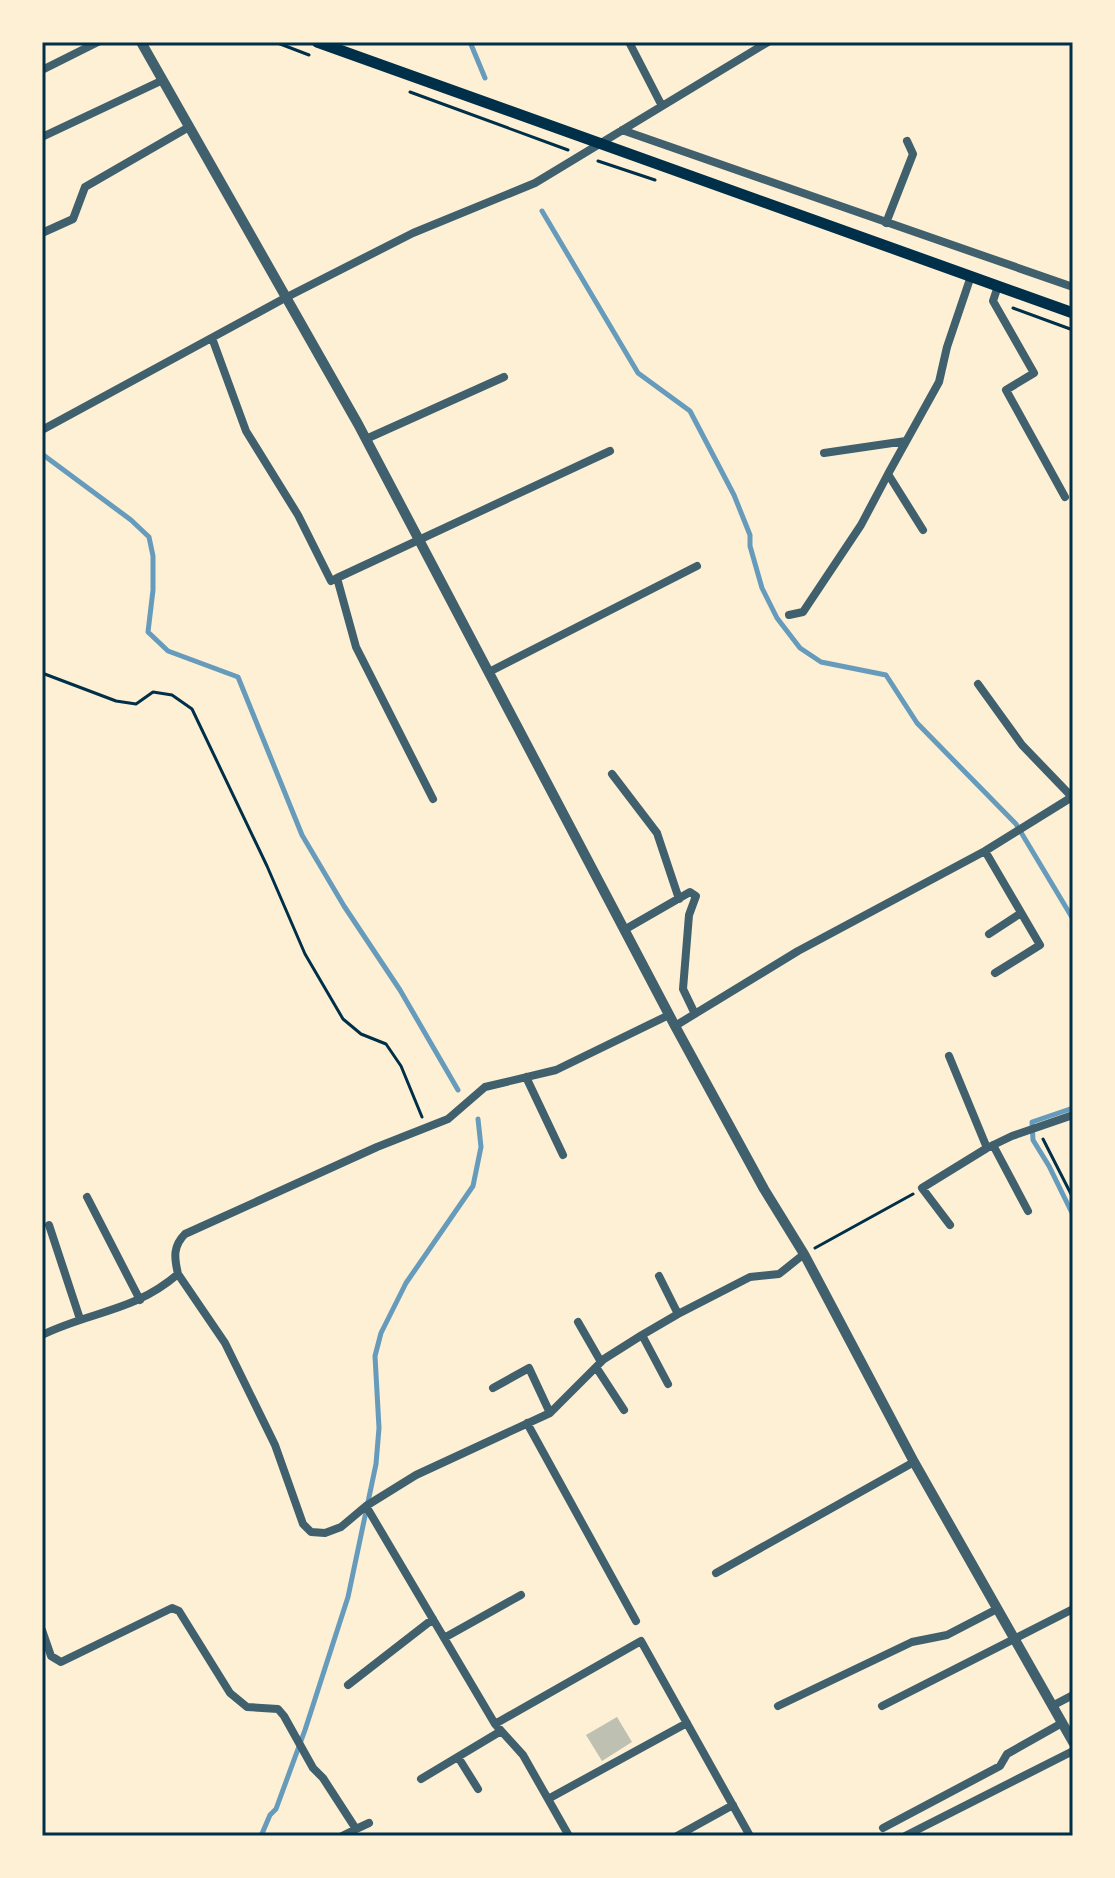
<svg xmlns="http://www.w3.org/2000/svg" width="1115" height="1878" font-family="Roboto,sans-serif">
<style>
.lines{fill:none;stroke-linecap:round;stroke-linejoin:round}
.stream{stroke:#669bbc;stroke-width:5}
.building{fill:#bec0b2}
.path{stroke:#003049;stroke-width:3}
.minor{stroke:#3f606c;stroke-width:8}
.tertiary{stroke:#3f606c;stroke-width:10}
.secondary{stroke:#003049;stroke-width:11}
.neatline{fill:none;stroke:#003049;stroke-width:3}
</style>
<rect width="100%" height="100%" fill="#fdf0d5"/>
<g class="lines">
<path class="stream" d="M470,42L485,78
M542,211L638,373L690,411L734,495L750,535V546L762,588L777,618L800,648L821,662L886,675L917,723L1016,824L1073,919
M42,454L131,520L149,537L153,556V590L148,632L168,651L238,677L302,835L344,906L400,990L458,1090
M1073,1108L1032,1122L1033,1140L1049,1166L1073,1215
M261,1836L270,1815L276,1809L305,1730L348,1597L376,1464L379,1428L375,1356L381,1333L406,1283L473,1186L481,1147L478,1119"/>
</g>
<path class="building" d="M617,1717L632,1742L602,1761L586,1735Z"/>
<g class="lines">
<path class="path" d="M275,42L309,55
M410,92L568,150
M598,161L655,180
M1013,308L1073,330
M42,673L116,701L136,704L153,692L172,695L192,709L267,866L305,954L343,1019L361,1034L386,1044L401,1066L422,1117
M1043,1139L1073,1198
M815,1248L913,1194"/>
<path class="minor" d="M629,42L662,106
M42,70L98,42
M622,130L1073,287
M42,137L163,80
M886,223L913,154L907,141
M42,233L73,219L85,187L189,127
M998,286L993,301L1034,373L1006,390L1065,497
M212,338L246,431L298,515L331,581L337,578
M42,430L285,298L413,233L535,183L768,42
M366,439L504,377
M824,453L906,441
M923,530L888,474L939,382L947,347L971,276
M789,615L803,612L861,525L888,474
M489,672L697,566
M978,684L1022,745L1073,798
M612,774L657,833L679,899
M433,799L356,647L337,578L610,451
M985,851L1040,945L995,973
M624,930L690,892L696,896L689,915L683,989L695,1014
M989,934L1021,913
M675,1026L798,951L985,851L1072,797
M949,1056L987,1148L1012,1136L1073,1115
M526,1077L563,1155
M993,1145L1028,1211
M87,1197L140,1300
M49,1225L80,1319
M950,1225L922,1188L987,1148
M178,1274C174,1257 173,1246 185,1234L377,1147L448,1119L485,1087L556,1070L669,1015
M659,1276L678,1314
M578,1322L601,1362
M42,1335C91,1311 134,1312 178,1274L225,1343L275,1445L303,1524L311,1532L325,1533L341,1527L366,1506L416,1475L550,1413L604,1359L642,1335L678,1314L750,1277L779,1274L804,1254
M642,1335L668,1384
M596,1367L624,1410
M493,1388L529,1368L550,1413
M527,1423L636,1621
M366,1506L495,1724L523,1755L569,1836
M716,1573L914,1462
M42,1630L51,1656L61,1662L172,1608L179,1611L230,1693L247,1707L278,1709L284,1716L313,1768L323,1778L356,1829L342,1836
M444,1638L521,1595
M348,1685L433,1619
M778,1706L912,1642L947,1635L997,1609
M882,1706L1073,1609
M1052,1706L1073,1695
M495,1724L641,1641L750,1836
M458,1757L478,1789
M421,1779L501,1731
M548,1799L687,1723
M883,1828L1000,1766L1007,1754L1062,1723
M356,1829L369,1823
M677,1836L733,1805
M905,1836L1073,1751"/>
<path class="tertiary" d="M141,42L358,424L675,1026L764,1189L804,1254L914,1462L1073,1742"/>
<path class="secondary" d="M317,42L1073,313"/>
</g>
<rect width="1115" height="1878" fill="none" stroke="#fdf0d5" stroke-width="88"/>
<rect x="44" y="44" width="1027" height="1790" class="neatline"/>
</svg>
